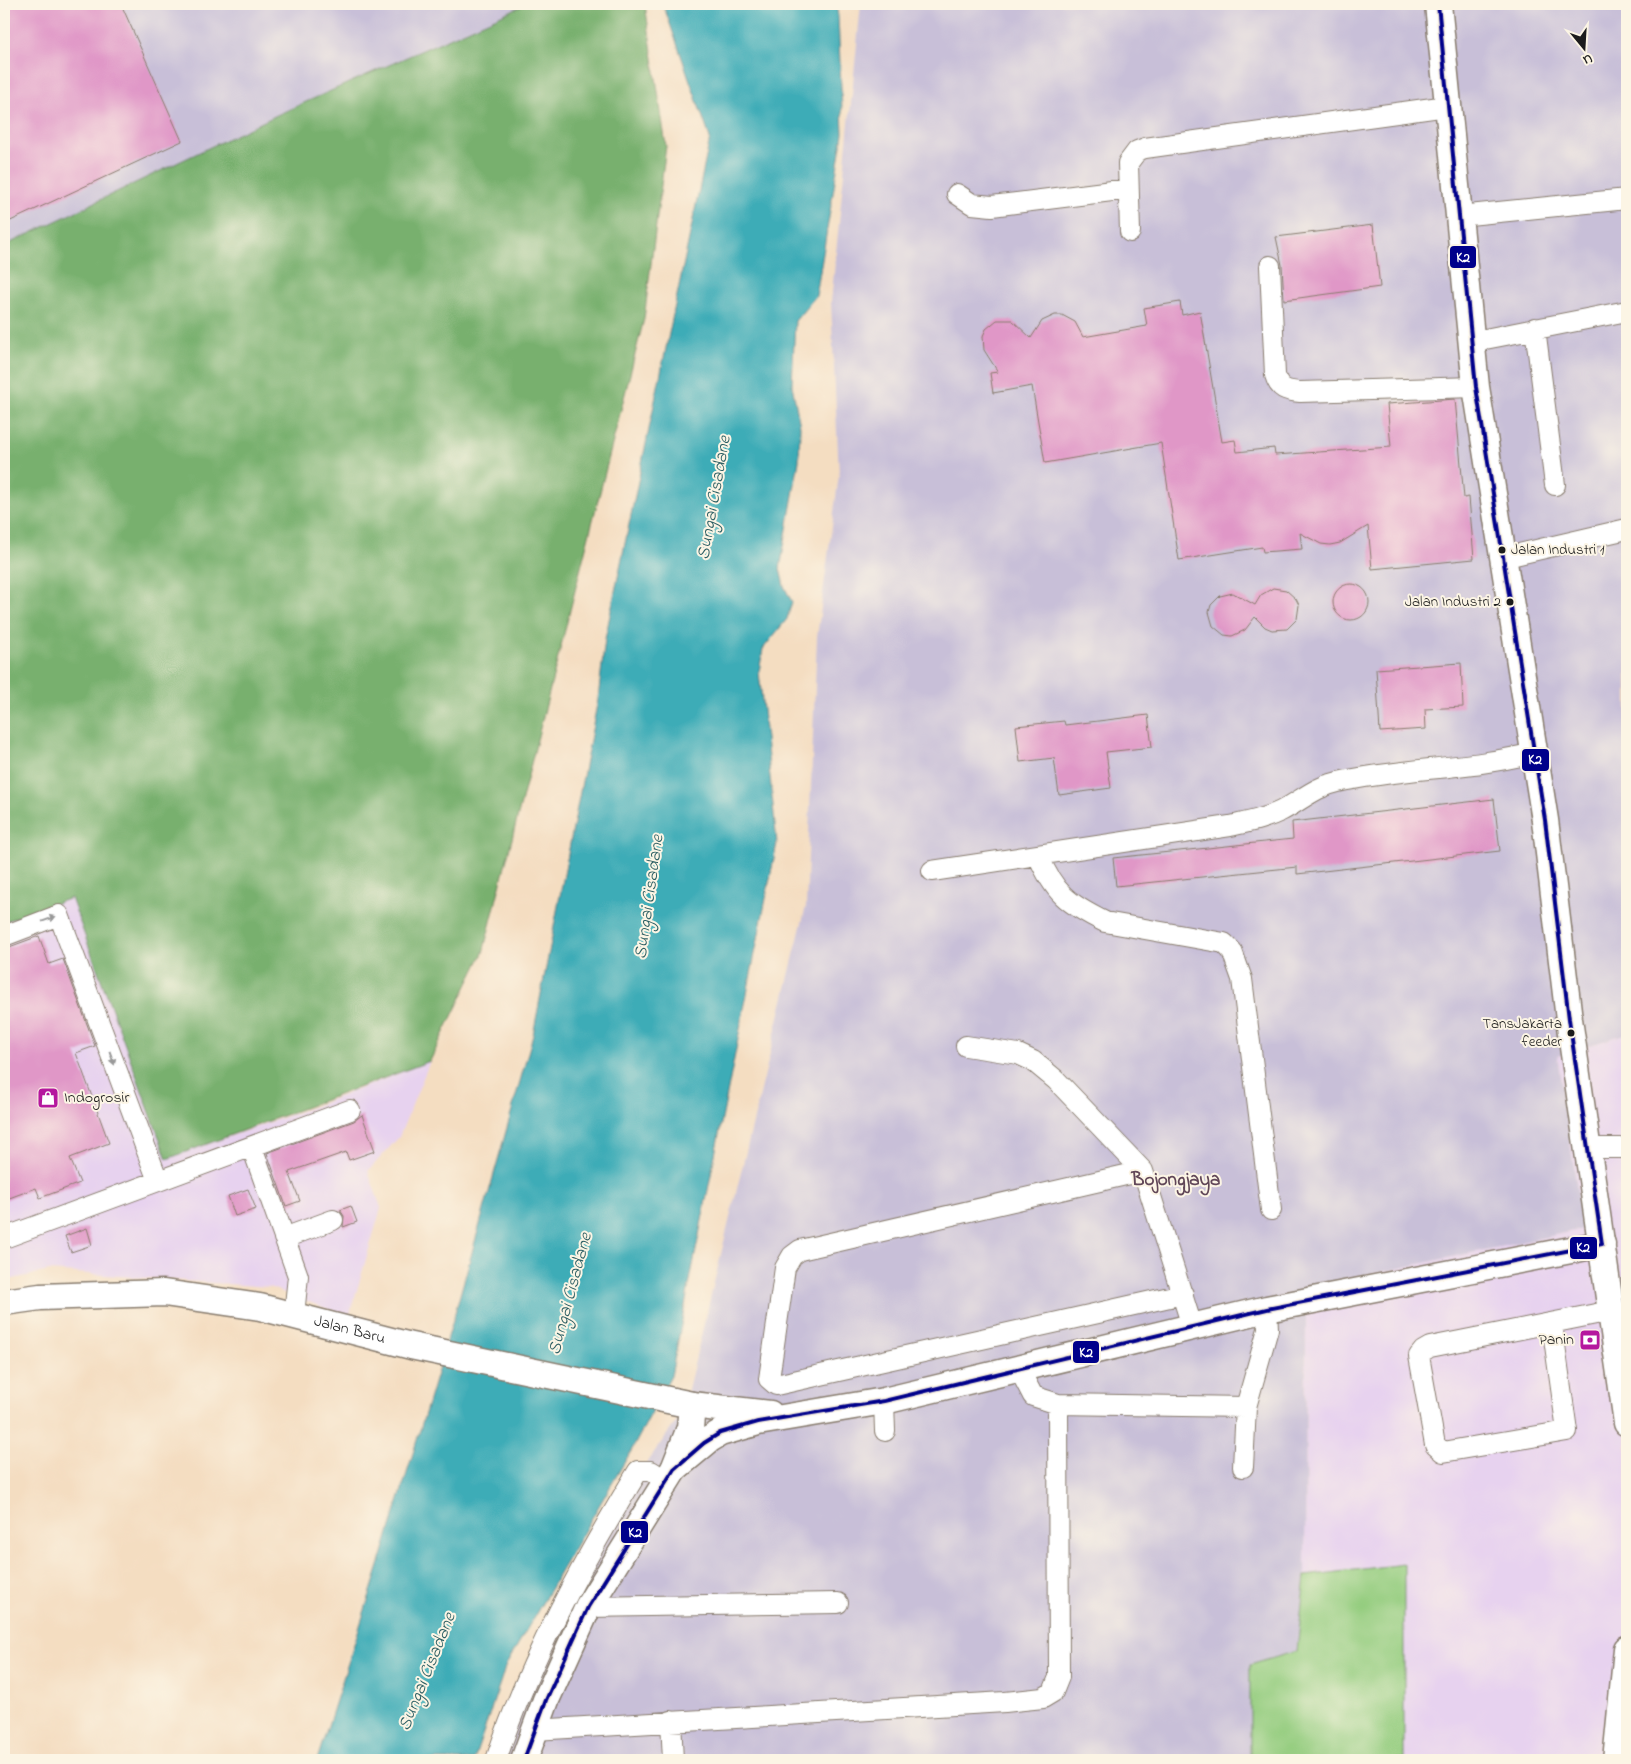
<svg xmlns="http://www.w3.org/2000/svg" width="1631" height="1764" font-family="'Indie Flower',sans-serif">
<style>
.built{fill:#e7d2ef}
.industrial{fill:#c8bfd8}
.green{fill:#95cd80;stroke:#58744e}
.forest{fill:#78b06e;stroke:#4a6645}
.water{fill:#3cacb7;stroke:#2c646a}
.building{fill:#e097c7}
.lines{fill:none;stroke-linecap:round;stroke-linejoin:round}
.minor-casing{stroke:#887c6e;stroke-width:22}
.major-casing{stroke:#887c6e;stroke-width:29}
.minor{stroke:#fff;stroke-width:20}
.major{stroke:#fff;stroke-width:26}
.bus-1-casing{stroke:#fcf5e5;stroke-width:8}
.bus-1{stroke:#00008b;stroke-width:4}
.oneway{fill:#999}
.bus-dot{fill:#1c1c1c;stroke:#fcf5e5;stroke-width:2}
.labels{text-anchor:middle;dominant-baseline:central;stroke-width:4;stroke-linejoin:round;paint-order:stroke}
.bus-label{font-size:15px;fill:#1c1c1c;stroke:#fcf5e5;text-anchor:end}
.poi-label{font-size:16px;fill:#1c1c1c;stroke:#fcf5e5;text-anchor:start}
.street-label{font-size:16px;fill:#1c1c1c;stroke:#fcf5e5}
.water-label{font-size:18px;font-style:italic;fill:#2a5d62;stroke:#fcf5e5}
.quarter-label{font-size:19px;font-weight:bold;fill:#614758;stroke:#fcf5e5}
.line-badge{stroke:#fcf5e5;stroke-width:2}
.badge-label{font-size:14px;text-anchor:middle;font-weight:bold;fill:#fff}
</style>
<rect width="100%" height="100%" fill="#fcf5e5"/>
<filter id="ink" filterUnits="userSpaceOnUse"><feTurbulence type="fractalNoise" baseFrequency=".02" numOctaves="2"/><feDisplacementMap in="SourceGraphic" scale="10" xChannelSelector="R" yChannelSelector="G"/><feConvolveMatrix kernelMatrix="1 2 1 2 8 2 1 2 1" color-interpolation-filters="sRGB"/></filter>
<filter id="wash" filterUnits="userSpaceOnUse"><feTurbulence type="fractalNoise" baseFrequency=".0096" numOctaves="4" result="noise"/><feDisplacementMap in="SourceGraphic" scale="20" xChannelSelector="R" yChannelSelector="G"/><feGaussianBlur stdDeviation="1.12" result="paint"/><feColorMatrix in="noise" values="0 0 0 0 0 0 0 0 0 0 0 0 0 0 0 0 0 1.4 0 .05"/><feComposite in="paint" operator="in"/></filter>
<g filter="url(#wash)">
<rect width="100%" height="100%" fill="#f4ddc1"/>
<path class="built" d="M71,897L167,1159L321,1104L430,1061L399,1137L368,1171L381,1208L349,1317L269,1287L49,1271L4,1281V922Z
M1627,1033V1760H1404V1565L1305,1576L1306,1288L1583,1229L1557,1056Z"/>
<path class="industrial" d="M4,4H526L279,114L4,246Z
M861,4H1627V1033L1557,1056L1583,1229L1306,1288L1305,1576L1297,1651L1250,1665V1760H501L561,1580L682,1414L806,906L817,637L839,475L831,302Z"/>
<path class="green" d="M1404,1564V1760H1250V1665L1297,1651L1305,1576Z"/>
<path class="forest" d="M526,4H645L666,146L644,319L483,953L430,1061L167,1159L71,898L4,922V246L279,114Z"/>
<path class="water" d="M663,4H836L838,16L843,133L816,296L795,321L792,385L800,426L799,461L780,569L784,586L792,602L787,619L763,649L759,672L777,843L671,1376L634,1446L506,1665L474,1760H317L379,1566L451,1327L533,1035L598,699L605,639L710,138Z"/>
<g id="blocks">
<path class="building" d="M4,4H121L182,141L4,224Z
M1373,225L1380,287L1284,300L1282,265L1276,237Z
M1180,302L1182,315L1200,311L1222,442L1235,440L1237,452L1274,448L1275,455L1391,447L1387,404L1455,399L1464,498L1469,497L1474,559L1372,569L1368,526L1340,543L1330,545L1321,544L1300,533L1302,549L1263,552L1262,547L1179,560L1161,443L1045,463L1032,386L993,393L990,373L998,372L984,350L983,336L986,329L997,320H1012L1031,338L1042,321L1055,315H1062L1075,322L1083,337L1147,326L1144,308Z
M1333 602a18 18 0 1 1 36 0a18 18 0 1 1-36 0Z
M1273,588L1286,590L1296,599L1299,605L1297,619L1287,629L1272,630L1265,627L1255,617L1245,630L1232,636L1224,635L1213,626L1209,612L1211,605L1220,596L1233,593L1255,605L1261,595Z
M1461,663L1463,707L1425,709L1426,729L1380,732L1376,669Z
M1148,715L1152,747L1106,752L1111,788L1059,795L1054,758L1020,762L1016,726L1064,721L1065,725Z
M1494,799L1500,851L1297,874V867L1116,886L1113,858L1293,839L1292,822Z
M39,936L49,964L63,959L95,1046L76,1053L109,1143L70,1158L80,1183L40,1198L36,1188L4,1200V949Z
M362,1115L375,1151L349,1160L346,1152L289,1172L300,1201L286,1206L267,1153L354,1121Z
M248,1189L256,1209L235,1216L228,1196Z
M351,1206L357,1222L343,1227L344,1216L340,1210Z
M87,1228L92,1245L71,1252L65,1236Z"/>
</g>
</g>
<g filter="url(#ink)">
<use href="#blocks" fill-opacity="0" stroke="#887c6e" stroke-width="1"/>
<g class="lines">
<g class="minor-casing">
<path id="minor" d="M957,194L972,204L992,206L1128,189
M1459,216L1627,199
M1130,232L1128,163L1137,151L1145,148L1447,106
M1270,266L1275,375C1279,389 1286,391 1300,392L1476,387
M1535,328L1555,485
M1470,339H1485L1627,311
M1502,558L1627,529
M1038,855C1054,893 1068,904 1105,922L1224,943L1232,951L1242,979L1271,1210
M932,871L1230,826C1248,822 1265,819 1281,811C1301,801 1314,787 1338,782C1403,768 1470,769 1534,753
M4,936L59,915L158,1181
M966,1046L1018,1054L1033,1061L1056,1080L1143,1171L1192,1326
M252,1147L298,1276L294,1315
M1589,1148H1627
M1143,1171L800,1250L792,1256L785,1268L769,1379L776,1385L1183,1294
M4,1238L350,1110
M284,1238L333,1220
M1552,1324L1567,1431L1443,1452L1435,1445L1419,1356L1423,1351L1430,1347L1611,1311
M884,1401L885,1431
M1058,1404L1246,1407L1268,1329L1267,1309
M1243,1467L1246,1407
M588,1607L838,1603
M671,1721L673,1760
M534,1730L1005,1702L1043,1698L1053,1692L1059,1677L1058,1404L1033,1396L1019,1369
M496,1760C530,1658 582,1563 638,1471H651L667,1481"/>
</g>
<g class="major-casing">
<g id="major">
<path d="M1438,4L1476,387L1545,820L1569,1019L1627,1423"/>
<path id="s1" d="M4,1302L40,1297L164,1293L260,1307L411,1346L692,1405L770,1414"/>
<path d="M674,1469L710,1439L720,1433L758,1422L884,1401L1267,1309L1602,1244"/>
<path d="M524,1760L546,1700L588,1607L674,1469L690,1428L692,1405"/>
<path d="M1616,1760L1627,1649"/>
</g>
</g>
<use href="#minor" class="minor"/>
<use href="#major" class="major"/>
<g class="bus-1-casing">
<path id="bus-1" d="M524,1760L546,1700L588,1607L674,1469L704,1443L720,1433L758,1422L884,1401L1267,1309L1602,1244L1569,1019L1545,820L1476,387L1438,4"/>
</g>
<use href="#bus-1" class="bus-1"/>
</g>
<defs><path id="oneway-solid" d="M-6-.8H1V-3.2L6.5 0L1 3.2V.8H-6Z" transform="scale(1.25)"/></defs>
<g class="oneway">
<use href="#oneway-solid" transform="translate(49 919) rotate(-20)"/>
<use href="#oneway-solid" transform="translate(112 1058) rotate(70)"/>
</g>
</g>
<defs>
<g id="shop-square" transform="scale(1.125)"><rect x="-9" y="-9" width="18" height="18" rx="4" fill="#b5179e" stroke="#fcf5e5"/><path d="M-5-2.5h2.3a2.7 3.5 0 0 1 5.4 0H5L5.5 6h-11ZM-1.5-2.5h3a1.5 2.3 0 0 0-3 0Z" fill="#fff"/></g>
<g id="bank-square" transform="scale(1.125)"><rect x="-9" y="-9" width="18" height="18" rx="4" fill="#b5179e" stroke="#fcf5e5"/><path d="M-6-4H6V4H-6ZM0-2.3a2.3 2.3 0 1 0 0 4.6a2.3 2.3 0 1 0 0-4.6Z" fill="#fff"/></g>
</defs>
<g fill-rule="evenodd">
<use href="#shop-square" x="48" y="1098"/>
<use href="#bank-square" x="1590" y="1340"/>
</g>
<g class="bus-dot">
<circle cx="1502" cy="550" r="4.5"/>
<circle cx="1510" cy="602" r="4.5"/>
<circle cx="1571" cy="1033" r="4.5"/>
</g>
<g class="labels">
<g class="bus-label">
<text x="1511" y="550" text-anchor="start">Jalan Industri 1</text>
<text x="1501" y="602">Jalan Industri 2</text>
<text x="1562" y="1024">TansJakarta<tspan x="1562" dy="18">feeder</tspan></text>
</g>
<g class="poi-label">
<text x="64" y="1098">Indogrosir</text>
<text x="1574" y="1340" text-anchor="end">Panin</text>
</g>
<g class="street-label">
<text stroke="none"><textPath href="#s1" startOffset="350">Jalan Baru</textPath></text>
</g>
<g class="water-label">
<text transform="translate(715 498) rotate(-80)">Sungai Cisadane</text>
<text transform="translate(650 897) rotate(-82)">Sungai Cisadane</text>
<text transform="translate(571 1294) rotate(-75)">Sungai Cisadane</text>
<text transform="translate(428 1672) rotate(-68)">Sungai Cisadane</text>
</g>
<g class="quarter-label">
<text x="1176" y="1180">Bojongjaya</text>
</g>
</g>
<g class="line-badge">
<rect x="1449" y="245" width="28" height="24" rx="5" fill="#00008b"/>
<rect x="1521" y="748" width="29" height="24" rx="5" fill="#00008b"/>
<rect x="1569" y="1236" width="29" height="24" rx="5" fill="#00008b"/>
<rect x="1072" y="1340" width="28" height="24" rx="5" fill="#00008b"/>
<rect x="620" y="1520" width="29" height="24" rx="5" fill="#00008b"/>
</g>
<g class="badge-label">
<text x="1463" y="262">K2</text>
<text x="1535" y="764">K2</text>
<text x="1583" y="1252">K2</text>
<text x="1086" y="1357">K2</text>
<text x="635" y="1537">K2</text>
</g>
<rect width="1631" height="1764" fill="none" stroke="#fcf5e5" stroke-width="20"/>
<g transform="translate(1584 48) rotate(162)" stroke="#fcf5e5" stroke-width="4" paint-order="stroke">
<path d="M0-4L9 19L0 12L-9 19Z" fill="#1c1c1c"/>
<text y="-8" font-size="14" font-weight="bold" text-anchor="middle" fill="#1c1c1c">U</text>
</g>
</svg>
